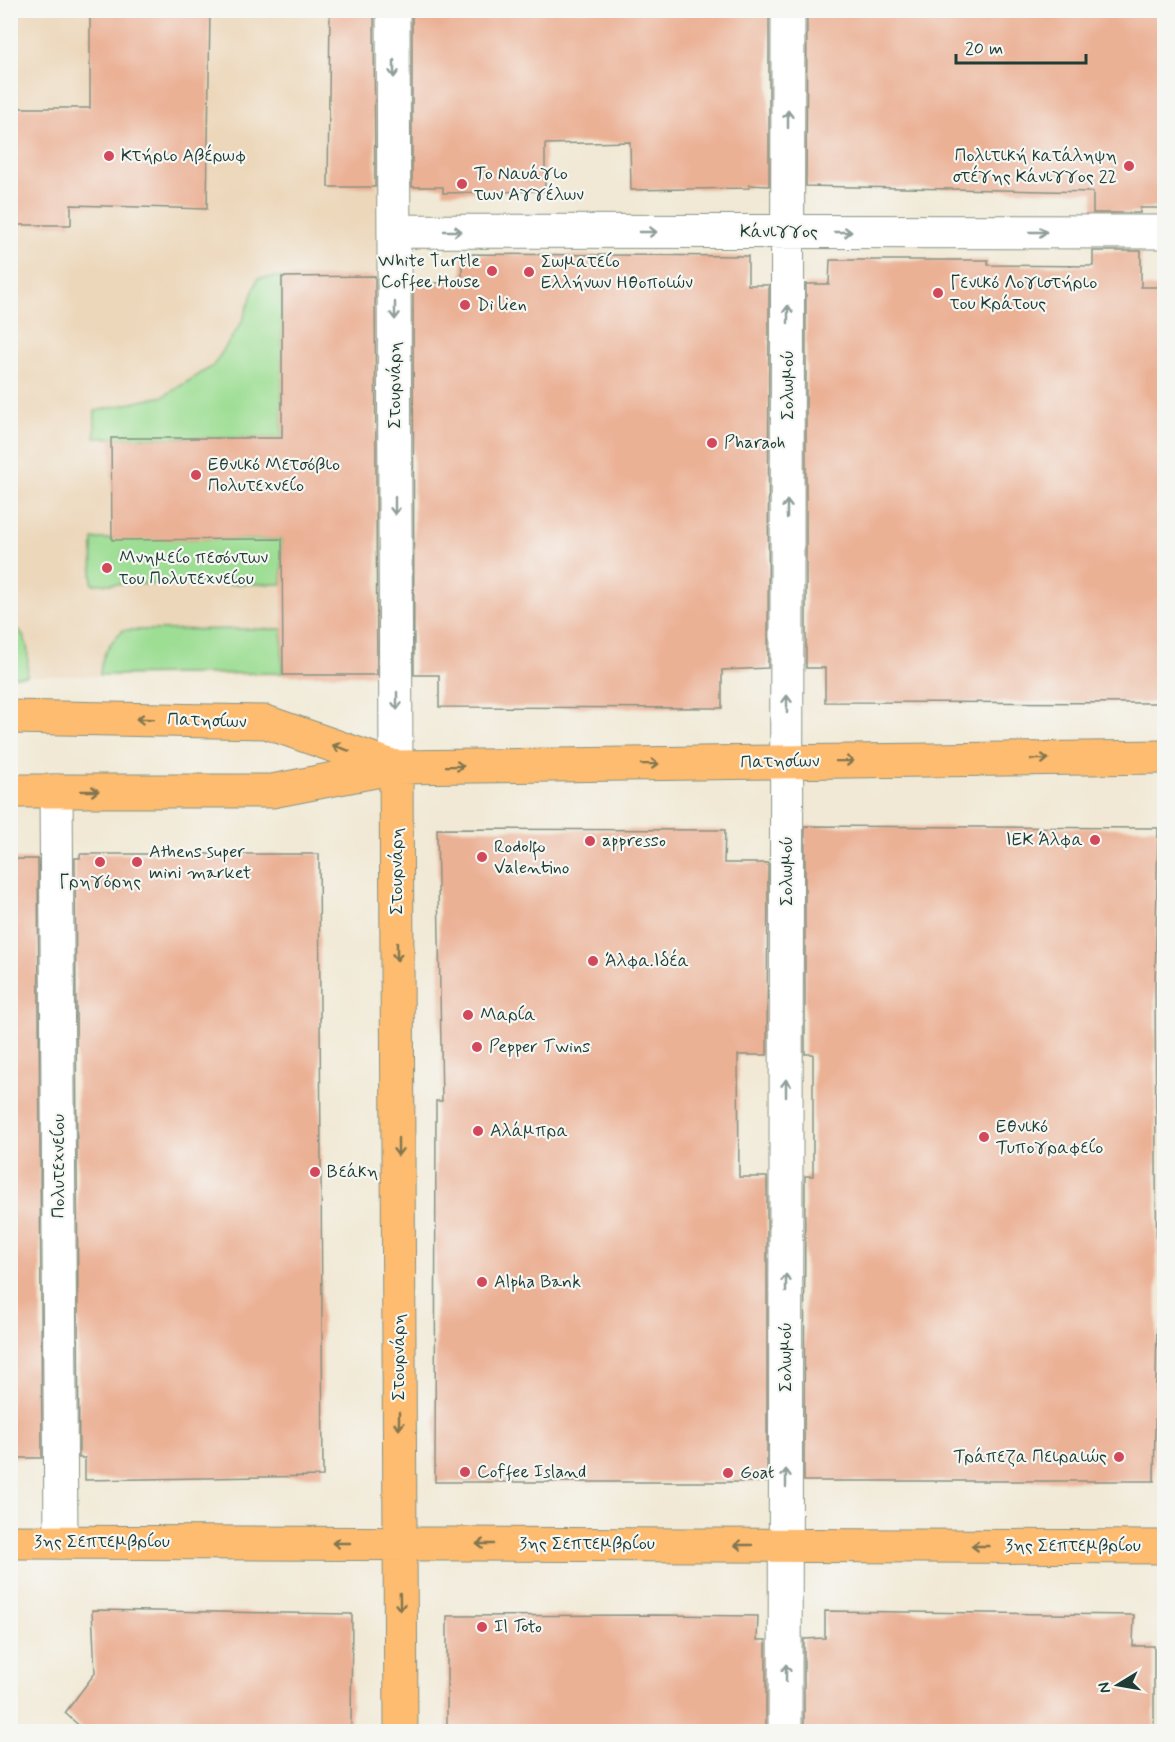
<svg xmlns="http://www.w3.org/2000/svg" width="1175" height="1742" font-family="Mynerve,sans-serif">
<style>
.built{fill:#ecd7ba}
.green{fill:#9ede94;stroke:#5e8e64;stroke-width:1.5}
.building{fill:#ebb195}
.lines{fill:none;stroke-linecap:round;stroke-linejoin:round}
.minor-casing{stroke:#889384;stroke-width:35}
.major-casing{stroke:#889384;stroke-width:35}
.minor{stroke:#fff;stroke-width:33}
.major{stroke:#fdbc70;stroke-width:33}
.oneway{stroke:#8f9e9a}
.oneway2{stroke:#83764f}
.poi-dot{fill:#d1495b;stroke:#f6f6f2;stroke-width:2}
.labels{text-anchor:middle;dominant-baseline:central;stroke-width:4.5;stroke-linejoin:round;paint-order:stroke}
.poi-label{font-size:18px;fill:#1f3d34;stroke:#f6f6f2;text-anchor:start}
.street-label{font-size:18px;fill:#1f3d34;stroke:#f6f6f2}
</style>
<rect width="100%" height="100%" fill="#f6f6f2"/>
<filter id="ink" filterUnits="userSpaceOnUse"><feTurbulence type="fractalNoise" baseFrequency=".0167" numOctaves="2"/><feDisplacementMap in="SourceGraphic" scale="12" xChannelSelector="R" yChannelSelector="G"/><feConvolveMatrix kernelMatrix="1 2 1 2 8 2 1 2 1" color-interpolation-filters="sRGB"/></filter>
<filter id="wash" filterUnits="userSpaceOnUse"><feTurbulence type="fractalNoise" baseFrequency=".008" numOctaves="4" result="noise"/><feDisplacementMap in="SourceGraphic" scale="24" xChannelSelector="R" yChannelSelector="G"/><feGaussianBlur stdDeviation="1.35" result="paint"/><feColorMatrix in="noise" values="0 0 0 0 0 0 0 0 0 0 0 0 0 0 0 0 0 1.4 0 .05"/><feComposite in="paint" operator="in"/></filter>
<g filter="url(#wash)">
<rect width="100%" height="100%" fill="#f1e9d5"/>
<path class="built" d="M10,11H380L382,675L11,676Z"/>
<path class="green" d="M282,277V438H95V411L164,396L213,366L242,322L258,278Z
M93,539H282V584H92Z
M10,626C32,633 28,657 27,676H11Z
M282,629V673L100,675C101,655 109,643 123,630Z"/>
<g id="blocks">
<path class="building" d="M90,10H210L207,209L71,205V225H10V108H90Z
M330,10H374L375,187H328Z
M412,10H769V186L749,185V188L631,190L630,142L545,144V191L443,193V187H412Z
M807,10H1164V208H1140V213H1093V192L806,186Z
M1093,251H1141V287H1162L1161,703L825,702V668H806V284H829L830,260H988V265L1093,266Z
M462,254L748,256V285H769L768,668L722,670V708L439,707V675H414L413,283H462Z
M375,276L377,675H283L282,539L112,540L111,438H282V277Z
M805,826L1158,828L1155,987L1157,1324L1154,1481H804L805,1176H813V1054H805Z
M437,829L725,830L724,863H768L767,1055H738L739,1177H767V1482H435L436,1101H442Z
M80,854H319L323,1476L85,1480V1458H79L75,858H80Z
M10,859H38L42,1458H10Z
M92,1610L352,1614L351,1731H85L65,1713L95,1673Z
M825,1611L1134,1615L1133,1646H1154V1731H973L915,1728L916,1731H804V1639L825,1638Z
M656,1615L758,1616L757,1640H766V1731H666V1729L447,1731V1616Z"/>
</g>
</g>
<g filter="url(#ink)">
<use href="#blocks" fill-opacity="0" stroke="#889384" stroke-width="1.5"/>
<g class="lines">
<g class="minor-casing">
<path id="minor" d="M393,10L396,767
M394,231L1164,232
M56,791L61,1542
M785,1732L788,10"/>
</g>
<g class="major-casing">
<path id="major" d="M10,717L266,722L395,767
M396,767L401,1732
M10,791H272L396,767L1164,757
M10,1542L1164,1547"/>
</g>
<use href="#minor" class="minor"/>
<use href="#major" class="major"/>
</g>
<defs><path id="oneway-shaft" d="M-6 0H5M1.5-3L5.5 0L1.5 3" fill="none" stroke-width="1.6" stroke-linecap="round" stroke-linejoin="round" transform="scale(1.5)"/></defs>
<g class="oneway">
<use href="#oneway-shaft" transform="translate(394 69) rotate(90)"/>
<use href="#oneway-shaft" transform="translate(788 119) rotate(-90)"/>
<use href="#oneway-shaft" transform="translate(453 231)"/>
<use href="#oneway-shaft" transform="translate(648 232)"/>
<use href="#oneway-shaft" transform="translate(843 232)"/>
<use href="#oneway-shaft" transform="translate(1038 232)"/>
<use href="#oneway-shaft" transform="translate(395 311) rotate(90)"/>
<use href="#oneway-shaft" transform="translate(788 314) rotate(-90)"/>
<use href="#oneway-shaft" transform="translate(395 506) rotate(90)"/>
<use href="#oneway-shaft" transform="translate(787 509) rotate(-90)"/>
<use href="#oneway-shaft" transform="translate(397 701) rotate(90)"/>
<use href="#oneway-shaft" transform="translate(787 704) rotate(-90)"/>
<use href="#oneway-shaft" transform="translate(786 1088) rotate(-90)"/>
<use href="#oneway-shaft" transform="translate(786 1283) rotate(-90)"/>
<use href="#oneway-shaft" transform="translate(786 1478) rotate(-90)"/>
<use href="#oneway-shaft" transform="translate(786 1673) rotate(-90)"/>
</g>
<g class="oneway2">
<use href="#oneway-shaft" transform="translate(145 719) rotate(-178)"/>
<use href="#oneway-shaft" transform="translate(341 748) rotate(-161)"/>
<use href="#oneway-shaft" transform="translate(1040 759) rotate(-1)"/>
<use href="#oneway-shaft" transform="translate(845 761) rotate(-1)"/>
<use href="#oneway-shaft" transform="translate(650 764) rotate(-1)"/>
<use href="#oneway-shaft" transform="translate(455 766) rotate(-1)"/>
<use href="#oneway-shaft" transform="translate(90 791)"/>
<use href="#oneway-shaft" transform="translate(397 952) rotate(90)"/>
<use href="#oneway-shaft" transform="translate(398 1147) rotate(90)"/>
<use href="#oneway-shaft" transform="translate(399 1421) rotate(90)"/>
<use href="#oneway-shaft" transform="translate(341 1543) rotate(-180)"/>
<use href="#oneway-shaft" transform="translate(485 1544) rotate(-180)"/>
<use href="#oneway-shaft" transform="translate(743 1545) rotate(-180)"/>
<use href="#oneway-shaft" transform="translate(980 1546) rotate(-180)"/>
<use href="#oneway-shaft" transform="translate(400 1602) rotate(89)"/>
</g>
</g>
<g class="poi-dot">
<circle cx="109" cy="156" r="6"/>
<circle cx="1129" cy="166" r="6"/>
<circle cx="462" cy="184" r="6"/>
<circle cx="492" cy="271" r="6"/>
<circle cx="529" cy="272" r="6"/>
<circle cx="938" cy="293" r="6"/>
<circle cx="465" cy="305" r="6"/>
<circle cx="712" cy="443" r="6"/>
<circle cx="196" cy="475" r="6"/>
<circle cx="107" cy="568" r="6"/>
<circle cx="1095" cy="840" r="6"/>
<circle cx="590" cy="841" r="6"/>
<circle cx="482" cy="857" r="6"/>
<circle cx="100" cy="862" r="6"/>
<circle cx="137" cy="862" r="6"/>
<circle cx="593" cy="961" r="6"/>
<circle cx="468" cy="1015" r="6"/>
<circle cx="477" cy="1047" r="6"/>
<circle cx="478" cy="1131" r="6"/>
<circle cx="984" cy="1137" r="6"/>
<circle cx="315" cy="1172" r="6"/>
<circle cx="482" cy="1282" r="6"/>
<circle cx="1119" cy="1457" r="6"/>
<circle cx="465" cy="1472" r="6"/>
<circle cx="728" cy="1473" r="6"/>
<circle cx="482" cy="1627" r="6"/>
</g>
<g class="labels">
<g class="poi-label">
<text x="121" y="156">Κτήριο Αβέρωφ</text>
<text x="1117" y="156" text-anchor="end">Πολιτική κατάληψη<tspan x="1117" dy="21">στέγης Κάνιγγος 22</tspan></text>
<text x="474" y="174">Το Ναυάγιο<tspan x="474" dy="21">των Αγγέλων</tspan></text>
<text x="480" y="261" text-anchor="end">White Turtle<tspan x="480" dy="21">Coffee House</tspan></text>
<text x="541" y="262">Σωματείο<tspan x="541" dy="21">Ελλήνων Ηθοποιών</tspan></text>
<text x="950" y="283">Γενικό Λογιστήριο<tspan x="950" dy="21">του Κράτους</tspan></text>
<text x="477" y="305">Di lien</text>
<text x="724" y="443">Pharaoh</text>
<text x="208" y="465">Εθνικό Μετσόβιο<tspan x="208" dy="21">Πολυτεχνείο</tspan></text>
<text x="119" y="558">Μνημείο πεσόντων<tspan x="119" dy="21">του Πολυτεχνείου</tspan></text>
<text x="1083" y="840" text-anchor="end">ΙΕΚ Άλφα</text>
<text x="602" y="841">appresso</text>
<text x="494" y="847">Rodolfo<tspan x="494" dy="21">Valentino</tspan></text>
<text x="149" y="852">Athens super<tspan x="149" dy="21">mini market</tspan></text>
<text x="100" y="882" text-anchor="middle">Γρηγόρης</text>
<text x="605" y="961">Άλφα.Ιδέα</text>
<text x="480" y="1015">Μαρία</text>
<text x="489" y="1047">Pepper Twins</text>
<text x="996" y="1127">Εθνικό<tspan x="996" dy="21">Τυπογραφείο</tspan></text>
<text x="490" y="1131">Αλάμπρα</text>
<text x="327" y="1172">Βεάκη</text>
<text x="494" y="1282">Alpha Bank</text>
<text x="1107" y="1457" text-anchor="end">Τράπεζα Πειραιώς</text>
<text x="477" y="1472">Coffee Island</text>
<text x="740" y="1473">Goat</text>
<text x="494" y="1627">Il Toto</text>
</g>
<g class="street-label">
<text x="779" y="232">Κάνιγγος</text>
<text transform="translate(395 385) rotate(-90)">Στουρνάρη</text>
<text transform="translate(788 385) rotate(-90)">Σολωμού</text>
<text transform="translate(207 721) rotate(2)">Πατησίων</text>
<text transform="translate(780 762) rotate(-1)">Πατησίων</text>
<text transform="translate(397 871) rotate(-90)">Στουρνάρη</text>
<text transform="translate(787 871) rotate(-90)">Σολωμού</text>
<text transform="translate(59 1166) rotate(-90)">Πολυτεχνείου</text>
<text transform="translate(399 1357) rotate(-90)">Στουρνάρη</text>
<text transform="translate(786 1357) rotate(-90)">Σολωμού</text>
<text x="102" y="1542">3ης Σεπτεμβρίου</text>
<text x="587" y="1544">3ης Σεπτεμβρίου</text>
<text x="1073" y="1546">3ης Σεπτεμβρίου</text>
</g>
</g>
<rect width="1175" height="1742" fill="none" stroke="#f6f6f2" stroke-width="36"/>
<g transform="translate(1118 1685) rotate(259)" stroke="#f6f6f2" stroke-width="4.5" paint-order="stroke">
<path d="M0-4.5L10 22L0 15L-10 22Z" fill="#1f3d34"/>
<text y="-9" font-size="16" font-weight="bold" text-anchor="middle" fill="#1f3d34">N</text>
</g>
<path d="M956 54v9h130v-9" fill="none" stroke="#1f3d34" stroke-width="3"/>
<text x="965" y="54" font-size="18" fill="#1f3d34" stroke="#f6f6f2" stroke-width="4.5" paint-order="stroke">20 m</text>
</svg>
